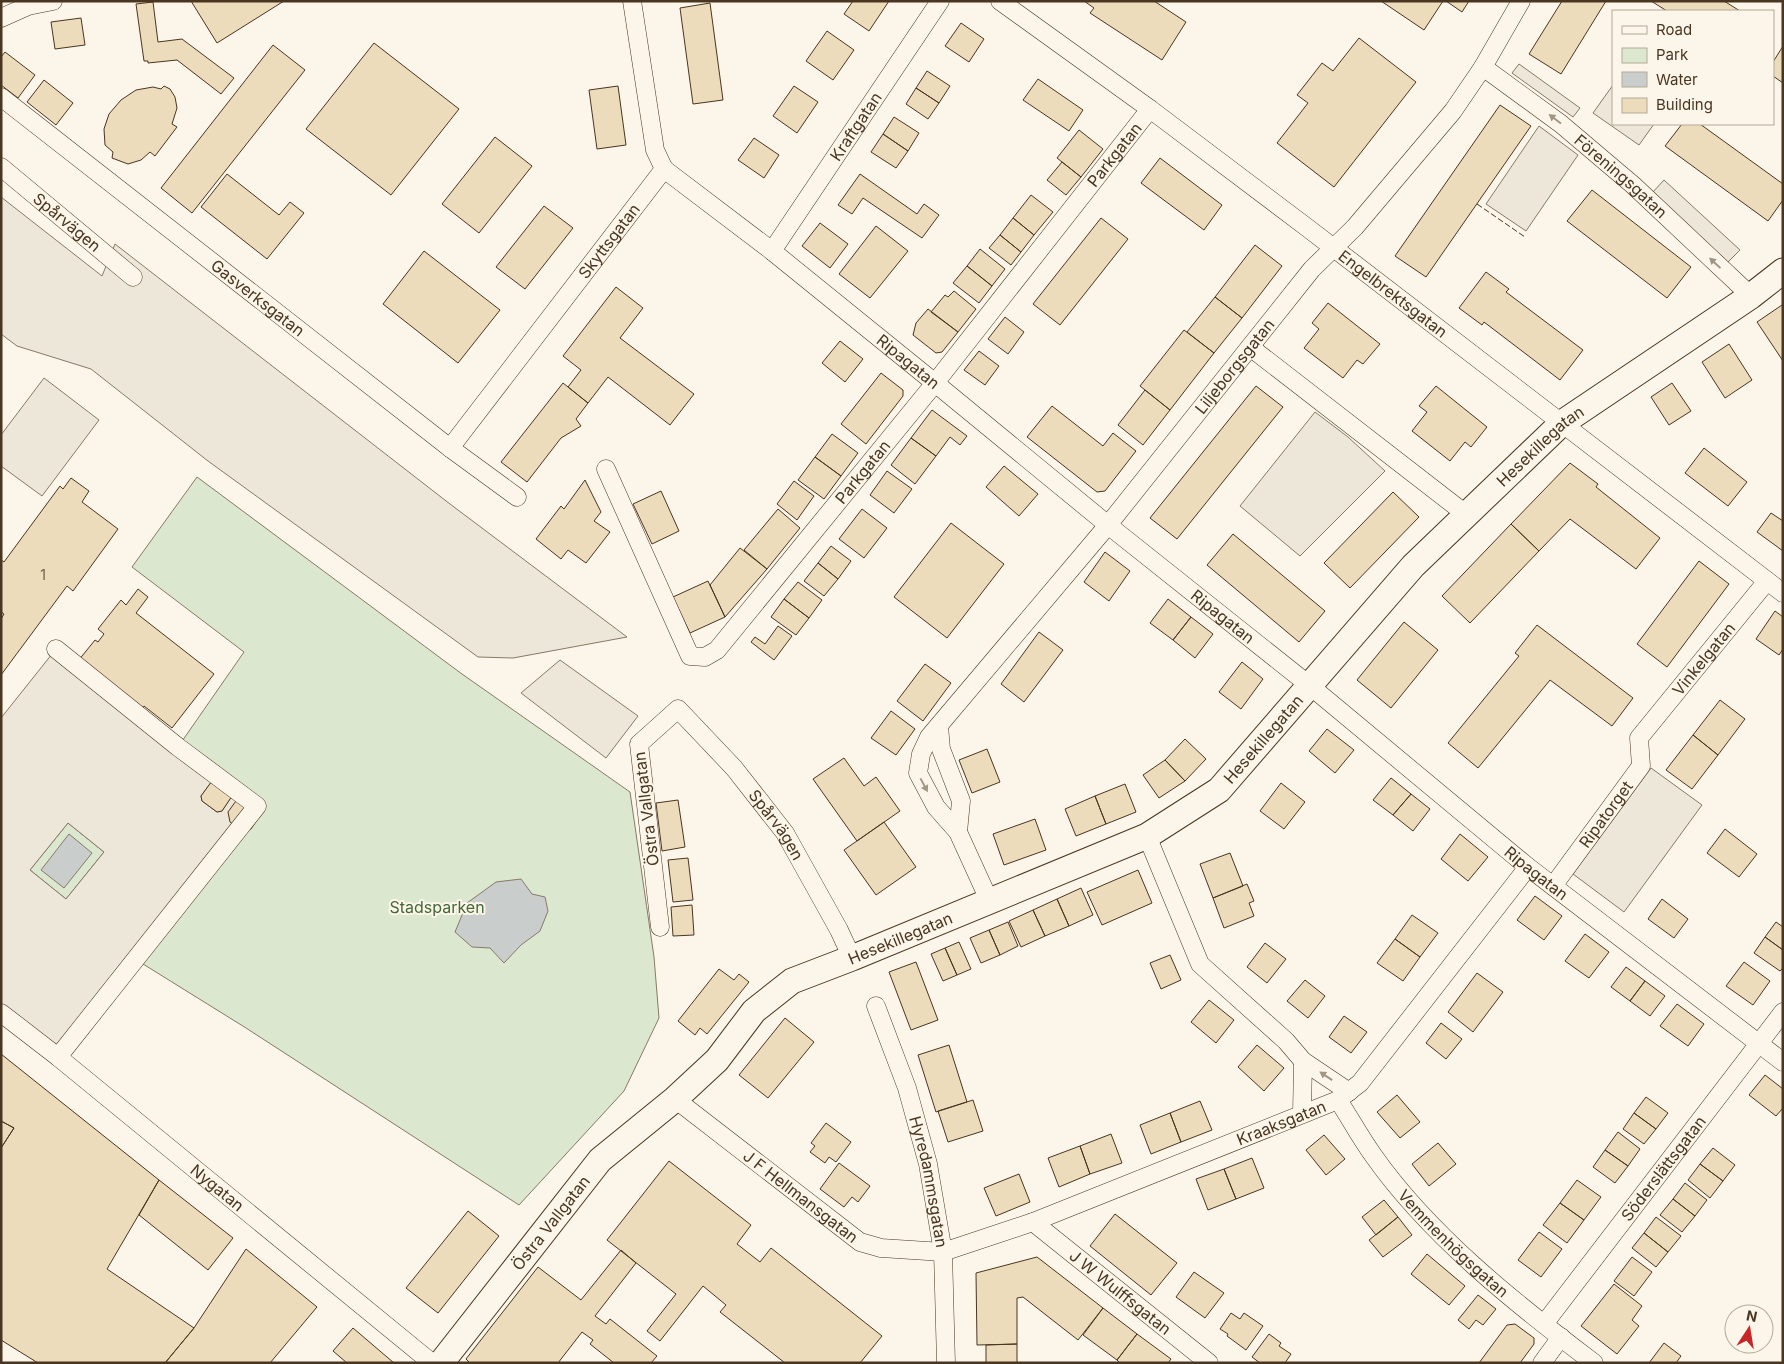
<svg xmlns="http://www.w3.org/2000/svg" width="1784" height="1364" font-family="Inter,sans-serif">
<style>
.green{fill:#dce7d0;stroke:#887966}
.parking{fill:#ede7d9;stroke:#887966;fill-rule:evenodd}
.water{fill:#c9cecd;stroke:#887966}
.building{fill:#ecdcbc;stroke:#4a3520}
.lines{fill:none;stroke-linecap:round;stroke-linejoin:round}
.street-casing{stroke:#4a3520;stroke-width:19}
.secondary-casing{stroke:#4a3520;stroke-width:27}
.street{stroke:#fbf6e9;stroke-width:18}
.secondary{stroke:#fbf6e9;stroke-width:25}
.fence{stroke:#4a3520;stroke-width:1;stroke-dasharray:6 2.5;stroke-linecap:butt}
.oneway{fill:#a29684}
.labels{text-anchor:middle;dominant-baseline:central;stroke-width:4;stroke-linejoin:round;paint-order:stroke}
.number-label{font-size:14px;fill:#725f47}
.street-label{font-size:16px;fill:#4a3520;stroke:#fbf6e9}
.park-label{font-size:16px;fill:#436837;stroke:#fbf6e9}
</style>
<rect width="100%" height="100%" fill="#fbf6e9"/>
<path class="green" d="M197,477L462,674L630,792L654,957L659,1018L624,1091L519,1205L246,1028L135,959L257,806L178,747L244,652L132,567Z
M68,823L104,852L66,899L30,870Z"/>
<path class="parking" d="M1519,64L1580,108L1573,117L1512,73Z
M1613,85V124H1654L1639,145L1593,113Z
M1539,126L1578,155L1526,231L1486,204Z
M1664,180L1740,250L1728,262L1652,193Z
M1,197L102,276L115,244L450,504L627,637L513,658L478,657L208,461L91,369L17,346L1,334Z
M44,378L99,420L42,496L1,466V435Z
M1315,412L1348,437L1385,471L1300,556L1240,506Z
M56,649L257,806L58,1057L1,1013V718ZM212,781L232,796L222,811L217,812L202,801L201,796ZM68,823L104,852L66,899L30,870Z
M560,660L638,716L606,758L521,693Z
M1651,768L1702,805L1624,912L1573,874Z"/>
<path class="water" d="M69,834L92,853L64,888L41,870Z
M521,879L532,894L545,897L548,911L540,931L521,945L504,963L490,948L472,947L455,932L467,903L496,882Z"/>
<path class="building" d="M191,1H284L217,43Z
M853,1H889L869,31L844,14Z
M1084,1H1154L1186,22L1162,60L1090,13L1094,8Z
M1381,1H1443L1424,30Z
M1446,1H1469L1462,12Z
M1562,1H1606L1561,74L1529,54Z
M1651,1H1724L1740,11H1667Z
M153,2L158,42L182,39L234,78L221,94L177,60L148,63V61H144L136,4Z
M710,3L723,100L693,104L680,8Z
M81,18L85,45L55,49L51,22Z
M961,23L984,39L969,62L945,46Z
M827,31L854,50L833,80L806,61Z
M1359,38L1416,82L1334,187L1277,143L1308,103L1297,95L1322,63L1333,71Z
M374,43L459,109L391,195L306,129Z
M273,45L305,70L192,213L161,188Z
M1783,46V83L1773,76V62Z
M5,52L35,75L18,98L1,85V57Z
M927,71L950,86L939,103L916,88Z
M1038,79L1083,110L1069,131L1023,100Z
M44,80L73,103L56,125L27,102Z
M164,86L170,89L175,97L177,108L172,124L177,127L155,156L150,152L141,160L128,164L112,158L113,152L105,145L104,129L109,114L121,100L136,90L153,87L161,89Z
M618,86L626,145L597,149L589,90Z
M794,86L818,102L797,133L773,116Z
M916,88L939,103L928,119L906,104Z
M1500,105L1531,126L1426,277L1395,256Z
M894,117L919,133L908,151L883,134Z
M1682,124H1700L1783,184V200L1768,221L1665,146Z
M1079,130L1103,149L1081,177L1057,158Z
M883,134L908,151L896,168L871,152Z
M495,137L532,166L479,233L442,204Z
M754,138L779,155L764,178L738,160Z
M1160,158L1222,205L1204,230L1141,183Z
M1062,162L1081,177L1066,195L1047,180Z
M227,174L279,215L290,202L304,213L267,259L201,207Z
M860,174L917,214L924,204L939,215L922,238L863,198L852,214L838,205Z
M1592,190L1691,267L1667,298L1567,221Z
M1031,195L1053,212L1034,235L1013,218Z
M544,206L573,228L525,289L496,267Z
M1013,218L1034,235L1021,252L1000,235Z
M1101,218L1128,239L1060,325L1033,304Z
M820,223L848,244L830,268L802,246Z
M876,226L908,251L870,298L839,274Z
M1000,235L1021,252L1011,265L989,248Z
M1255,245L1282,266L1242,318L1215,297Z
M980,249L1005,269L992,286L967,266Z
M424,251L500,310L458,363L383,304Z
M967,266L992,286L979,303L953,283Z
M1486,272L1509,289L1506,292L1583,350L1560,380L1484,322L1482,325L1459,308Z
M616,287L643,308L620,338L694,394L670,425L608,377L588,403L568,387L581,370L563,356Z
M954,291L976,309L958,332L931,312L945,295L948,297Z
M1215,297L1242,318L1214,353L1187,332Z
M1328,303L1380,344L1363,364L1357,360L1343,378L1304,348L1319,329L1312,323Z
M1782,305L1783,306V361L1757,322Z
M928,309L958,332L942,352L936,353L913,335L916,323Z
M1005,317L1024,332L1008,354L988,339Z
M1184,330L1214,353L1170,410L1140,386Z
M840,341L863,359L845,382L822,363Z
M1729,344L1752,380L1725,398L1702,362Z
M979,351L999,366L985,385L964,370Z
M881,373L903,390V396L866,444L841,424Z
M563,383L588,403L576,419L581,426L561,438L527,482L501,462Z
M1672,383L1691,411L1669,425L1651,397Z
M1256,386L1283,407L1177,539L1150,518Z
M1436,386L1487,427L1471,447L1465,442L1450,461L1412,431L1427,412L1419,406Z
M1145,390L1170,410L1143,445L1118,425Z
M1052,406L1103,446L1113,433L1136,451L1105,491L1097,492L1027,437Z
M932,410L967,436L960,445L950,437L936,456L911,438Z
M832,434L858,453L841,476L815,457Z
M911,438L936,456L915,484L891,465Z
M1704,448L1747,482L1728,506L1685,473Z
M815,457L841,476L824,499L798,480Z
M1570,463L1598,484L1596,487L1660,538L1636,569L1570,519L1539,551L1511,524Z
M1004,466L1038,494L1019,516L986,487Z
M887,471L912,489L894,513L870,495Z
M71,478L89,491L82,502L118,529L73,591L67,586L1,675V619L4,614L1,612V560L4,562L60,486L63,489Z
M585,480L601,512L594,521L610,532L586,563L568,550L561,559L536,539L561,506L564,509Z
M794,481L814,496L797,520L777,504Z
M661,491L679,531L652,544L633,504Z
M1393,492L1419,517L1350,588L1324,563Z
M778,509L800,528L767,569L744,550Z
M862,509L887,528L864,558L839,539Z
M1771,513L1783,521V551L1757,532Z
M951,523L1004,564L947,638L894,597Z
M1511,524L1539,551L1470,623L1442,596Z
M1233,534L1325,611L1299,642L1207,565Z
M831,546L851,561L838,579L818,563Z
M740,548L767,569L725,617L710,585Z
M1105,552L1130,571L1109,601L1084,582Z
M1699,561L1729,584L1667,667L1637,644Z
M818,563L838,579L824,596L804,581Z
M708,581L725,617L690,633L673,597Z
M798,582L822,600L809,618L784,599Z
M138,589L148,597L136,613L214,674L172,728L144,706L141,711L78,661L95,640L98,642L104,634L98,629L121,600L126,605Z
M784,599L809,618L796,635L771,617Z
M1168,599L1191,617L1173,640L1150,623Z
M1775,611L1783,617V649L1779,655L1756,639Z
M1191,617L1213,634L1195,658L1173,640Z
M1404,622L1438,650L1391,708L1357,680Z
M1537,625L1633,698L1612,726L1550,680L1478,768L1448,743L1519,656L1515,653Z
M778,626L792,636L774,660L751,642L755,637L765,644Z
M1039,632L1063,650L1024,702L1001,684Z
M1242,662L1263,679L1241,709L1219,692Z
M925,664L951,683L923,721L897,701Z
M1720,700L1745,719L1718,755L1693,735Z
M891,711L915,729L896,755L871,738Z
M1327,729L1354,750L1335,773L1309,751Z
M1693,735L1718,755L1692,789L1666,770Z
M1185,739L1206,759L1185,781L1165,760Z
M987,749L1000,782L972,793L959,760Z
M844,758L864,786L876,777L900,811L857,841L813,779Z
M1165,760L1185,781L1159,798L1143,775Z
M1391,778L1411,794L1393,815L1373,800Z
M212,781L232,796L222,811L217,812L202,801L201,796Z
M1281,783L1305,802L1284,829L1260,811Z
M1125,784L1136,812L1106,824L1095,796Z
M1411,794L1430,809L1413,831L1393,815Z
M1095,796L1106,824L1076,836L1065,809Z
M678,800L685,847L662,851L656,803Z
M236,801L259,817L251,829L241,830L230,822L228,812Z
M1035,819L1046,850L1004,865L993,834Z
M884,822L916,867L876,895L844,850Z
M1725,829L1757,854L1739,877L1707,853Z
M1460,834L1488,857L1468,881L1441,859Z
M1230,853L1243,886L1213,898L1200,864Z
M688,858L693,900L673,902L668,860Z
M1138,870L1152,903L1102,925L1087,892Z
M1247,884L1254,901L1249,903L1254,916L1224,928L1213,898Z
M1081,888L1093,915L1069,926L1057,899Z
M1535,896L1562,916L1544,940L1517,920Z
M1057,899L1069,926L1045,936L1033,910Z
M1662,899L1688,919L1674,938L1648,919Z
M692,905L694,935L673,936L671,907Z
M1033,910L1045,936L1021,947L1009,921Z
M1412,915L1438,933L1420,957L1395,939Z
M1008,922L1018,946L1000,955L989,930Z
M1776,922L1783,927V950L1765,937Z
M989,930L1000,955L981,963L970,938Z
M1585,934L1609,952L1589,978L1565,961Z
M1765,937L1783,950V968L1780,971L1754,953Z
M1395,939L1420,957L1403,981L1377,963Z
M959,942L971,969L957,975L945,948Z
M1265,943L1286,959L1267,983L1247,967Z
M945,948L957,975L943,981L931,954Z
M1170,955L1181,980L1161,989L1150,963Z
M916,962L938,1020L911,1030L889,972Z
M1744,962L1770,981L1753,1005L1726,986Z
M1626,967L1645,981L1630,1001L1611,987Z
M719,969L734,980L739,974L749,982L707,1034L700,1028L695,1035L678,1021Z
M1477,973L1503,992L1473,1032L1448,1012Z
M1305,980L1325,996L1308,1018L1287,1001Z
M1645,981L1665,996L1650,1016L1630,1001Z
M1209,1000L1234,1020L1216,1043L1191,1022Z
M1677,1004L1704,1024L1688,1046L1660,1026Z
M1344,1016L1367,1032L1351,1053L1329,1037Z
M785,1018L814,1042L768,1098L739,1075Z
M1441,1023L1462,1039L1446,1059L1426,1043Z
M949,1045L967,1102L936,1112L918,1055Z
M1257,1045L1284,1068L1264,1091L1238,1067Z
M1,1054L159,1180L107,1269L194,1328L165,1363H38L1,1340V1148L14,1128L1,1121Z
M1765,1075L1783,1089V1108L1776,1116L1749,1095Z
M1397,1095L1420,1122L1400,1138L1377,1112Z
M1646,1097L1668,1113L1656,1129L1634,1113Z
M973,1100L983,1131L948,1142L938,1111Z
M1200,1101L1212,1130L1181,1142L1170,1113Z
M1170,1113L1181,1142L1151,1154L1140,1125Z
M1634,1113L1656,1129L1644,1144L1623,1129Z
M1,1121L14,1128L1,1148Z
M826,1123L851,1142L836,1162L829,1157L825,1163L810,1152L815,1146L811,1143Z
M1618,1132L1640,1149L1628,1166L1605,1150Z
M1111,1134L1122,1163L1090,1174L1080,1146Z
M1324,1135L1345,1159L1326,1175L1306,1150Z
M1438,1143L1456,1164L1429,1186L1412,1164Z
M1080,1146L1090,1174L1059,1187L1048,1158Z
M1713,1148L1735,1165L1723,1181L1700,1164Z
M1605,1150L1628,1166L1615,1183L1593,1167Z
M1252,1158L1264,1188L1236,1199L1224,1169Z
M669,1161L751,1225L737,1244L760,1262L771,1248L882,1336L860,1363H785L720,1312L726,1305L703,1286L660,1341L647,1331L676,1294L607,1240Z
M839,1163L870,1186L858,1202L852,1197L844,1207L820,1189Z
M1700,1164L1723,1181L1710,1198L1688,1180Z
M1224,1169L1236,1199L1208,1210L1196,1179Z
M1019,1174L1030,1202L996,1216L984,1188Z
M159,1180L233,1238L208,1270L139,1215Z
M1577,1180L1601,1197L1584,1220L1560,1203Z
M1685,1183L1707,1200L1695,1216L1673,1199Z
M1673,1199L1695,1216L1682,1232L1660,1215Z
M1384,1200L1398,1217L1376,1235L1362,1217Z
M1560,1203L1584,1220L1567,1243L1543,1225Z
M468,1211L499,1236L438,1313L406,1288Z
M1115,1214L1177,1263L1151,1295L1090,1246Z
M1398,1217L1412,1235L1383,1257L1369,1240Z
M1656,1217L1681,1236L1668,1252L1644,1233Z
M1539,1232L1562,1249L1541,1277L1518,1260Z
M1644,1233L1668,1252L1656,1267L1632,1248Z
M246,1249L317,1307L270,1363H165L194,1328Z
M621,1250L636,1263L595,1316L606,1324L610,1319L657,1356L651,1363H614L590,1344L593,1340L582,1332L558,1363H470L466,1359L538,1267L581,1300Z
M1427,1254L1465,1286L1449,1305L1411,1274Z
M1037,1257L1103,1308L1078,1340L1023,1297L1017,1298V1344L977,1345L976,1273Z
M1632,1257L1652,1272L1634,1296L1614,1281Z
M1194,1272L1224,1293L1205,1318L1176,1297Z
M1614,1284L1642,1306L1632,1320L1639,1326L1617,1354L1581,1326Z
M1478,1295L1496,1309L1483,1325L1476,1320L1469,1329L1458,1320Z
M1103,1308L1137,1334L1117,1360L1083,1335Z
M1231,1313L1240,1319L1244,1313L1263,1326L1246,1350L1227,1336L1228,1334L1220,1329Z
M1515,1324L1534,1338V1344L1520,1363H1479L1507,1325Z
M353,1328L394,1363H347L333,1351Z
M1137,1334L1171,1359L1168,1363H1120L1117,1360Z
M1269,1334L1281,1343L1279,1346L1291,1354L1285,1363H1260L1252,1357Z
M1664,1343L1681,1356L1676,1363H1649Z
M1017,1344V1363H986V1345Z"/>
<g class="lines">
<g class="street-casing">
<g id="street">
<path id="s1" d="M1000,1L1150,109L1309,229L1783,593"/>
<path d="M1,18L28,6L53,1"/>
<path id="s2" d="M1483,67L1561,124L1633,185L1751,296"/>
<path id="s3" d="M1,97L450,448L517,497"/>
<path id="s4" d="M1,167L133,277"/>
<path id="s5" d="M664,169L772,251L935,383L1108,525L1309,685L1528,867L1783,1062"/>
<path id="s6" d="M772,251L940,1"/>
<path d="M1250,347L1467,515"/>
<path id="s7" d="M450,448L664,169L655,150L632,1"/>
<path id="s8" d="M606,469L690,656L705,657L717,650L935,383L1150,109"/>
<path d="M56,649L178,747L257,806L58,1057"/>
<path d="M939,726L941,749L961,801L958,832"/>
<path d="M1147,836L1200,964L1286,1041L1303,1061L1349,1092"/>
<path id="s9" d="M1553,886L1641,766L1639,738L1767,581"/>
<path id="s10" d="M989,900L958,832L936,807L918,773L921,754L929,737L1108,525L1312,269L1355,227L1453,111L1483,67L1521,1"/>
<path id="s11" d="M660,927L639,744L678,709L734,768L785,833L839,930L852,958"/>
<path id="s12" d="M876,1006L907,1088L928,1164L943,1252L946,1363"/>
<path id="s13" d="M1,1013L58,1057L432,1363"/>
<path id="s14" d="M675,1099L860,1242L881,1248L943,1252L1033,1222L1338,1100L1360,1083L1528,867"/>
<path id="s15" d="M1338,1100C1350,1118 1360,1137 1373,1155C1429,1235 1516,1304 1594,1363"/>
<path d="M1302,1114L1303,1061"/>
<path id="s16" d="M1033,1222L1209,1363"/>
<path id="s17" d="M1544,1324L1783,1012"/>
<path d="M1542,1363L1561,1337"/>
</g>
</g>
<g class="secondary-casing">
<g id="secondary">
<path id="s18" d="M441,1363L600,1160L675,1099L717,1060L754,1011L792,981L852,958L1147,836L1219,790L1413,566L1562,423L1751,296L1783,271"/>
</g>
</g>
<use href="#street" class="street"/>
<use href="#secondary" class="secondary"/>
<path class="fence" d="M1477,204L1525,237"/>
</g>
<defs><path id="oneway-solid" d="M-6-.8H1V-3.2L6.5 0L1 3.2V.8H-6Z" transform="scale(1.25)"/></defs>
<g class="oneway">
<use href="#oneway-solid" transform="translate(1555 119) rotate(-143)"/>
<use href="#oneway-solid" transform="translate(1715 263) rotate(-137)"/>
<use href="#oneway-solid" transform="translate(924 785) rotate(62)"/>
<use href="#oneway-solid" transform="translate(1326 1076) rotate(-146)"/>
</g>
<g class="labels">
<g class="number-label">
<text x="43" y="574">1</text>
</g>
<g class="street-label">
<text stroke="none"><textPath href="#s6" startOffset="150">Kraftgatan</textPath></text>
<text stroke="none"><textPath href="#s8" startOffset="869">Parkgatan</textPath></text>
<text stroke="none"><textPath href="#s2" startOffset="176">Föreningsgatan</textPath></text>
<text stroke="none"><textPath href="#s4" startOffset="86">Spårvägen</textPath></text>
<text stroke="none"><textPath href="#s7" startOffset="261">Skyttsgatan</textPath></text>
<text stroke="none"><textPath href="#s1" startOffset="490">Engelbrektsgatan</textPath></text>
<text stroke="none"><textPath href="#s3" startOffset="326">Gasverksgatan</textPath></text>
<text stroke="none"><textPath href="#s5" startOffset="311">Ripagatan</textPath></text>
<text stroke="none"><textPath href="#s10" startOffset="665">Liljeborgsgatan</textPath></text>
<text stroke="none"><textPath href="#s18" startOffset="1462">Hesekillegatan</textPath></text>
<text stroke="none"><textPath href="#s8" startOffset="464">Parkgatan</textPath></text>
<text stroke="none"><textPath href="#s5" startOffset="716">Ripagatan</textPath></text>
<text stroke="none"><textPath href="#s9" startOffset="279">Vinkelgatan</textPath></text>
<text stroke="none"><textPath href="#s18" startOffset="1058">Hesekillegatan</textPath></text>
<text transform="translate(646 809) rotate(-97)">Östra Vallgatan</text>
<text stroke="none"><textPath href="#s9" startOffset="89">Ripatorget</textPath></text>
<text stroke="none"><textPath href="#s11" startOffset="389">Spårvägen</textPath></text>
<text stroke="none"><textPath href="#s5" startOffset="1121">Ripagatan</textPath></text>
<text stroke="none"><textPath href="#s18" startOffset="638">Hesekillegatan</textPath></text>
<text stroke="none"><textPath href="#s14" startOffset="680">Kraaksgatan</textPath></text>
<text stroke="none"><textPath href="#s17" startOffset="196">Söderslättsgatan</textPath></text>
<text stroke="none"><textPath href="#s12" startOffset="184">Hyredammsgatan</textPath></text>
<text stroke="none"><textPath href="#s13" startOffset="278">Nygatan</textPath></text>
<text stroke="none"><textPath href="#s14" startOffset="159">J F Hellmansgatan</textPath></text>
<text stroke="none"><textPath href="#s18" startOffset="178">Östra Vallgatan</textPath></text>
<text stroke="none"><textPath href="#s15" startOffset="185">Vemmenhögsgatan</textPath></text>
<text stroke="none"><textPath href="#s16" startOffset="112">J W Wulffsgatan</textPath></text>
</g>
<g class="park-label">
<text x="437" y="907">Stadsparken</text>
</g>
</g>
<rect width="1784" height="1364" fill="none" stroke="#4a3520" stroke-width="5"/>
<rect x="1612" y="10" width="162" height="115" fill="#fbf6e9" stroke="#b4a999"/>
<rect x="1622" y="26" width="25" height="8" fill="#fbf6e9" stroke="#b4a999"/>
<text x="1656" y="35" font-size="15" fill="#4a3520">Road</text>
<rect x="1622" y="48" width="25" height="15" fill="#dce7d0" stroke="#b4a999"/>
<text x="1656" y="60" font-size="15" fill="#4a3520">Park</text>
<rect x="1622" y="72" width="25" height="15" fill="#c9cecd" stroke="#b4a999"/>
<text x="1656" y="85" font-size="15" fill="#4a3520">Water</text>
<rect x="1622" y="98" width="25" height="15" fill="#ecdcbc" stroke="#b4a999"/>
<text x="1656" y="110" font-size="15" fill="#4a3520">Building</text>
<g transform="translate(1749 1329) rotate(12)"><circle r="24" fill="#fbf6e9" stroke="#b4a999"/>
<path d="M0-4L9 19L0 12L-9 19Z" fill="#c62828"/>
<text y="-8" font-size="14" font-weight="bold" text-anchor="middle" fill="#4a3520">N</text>
</g>
</svg>
